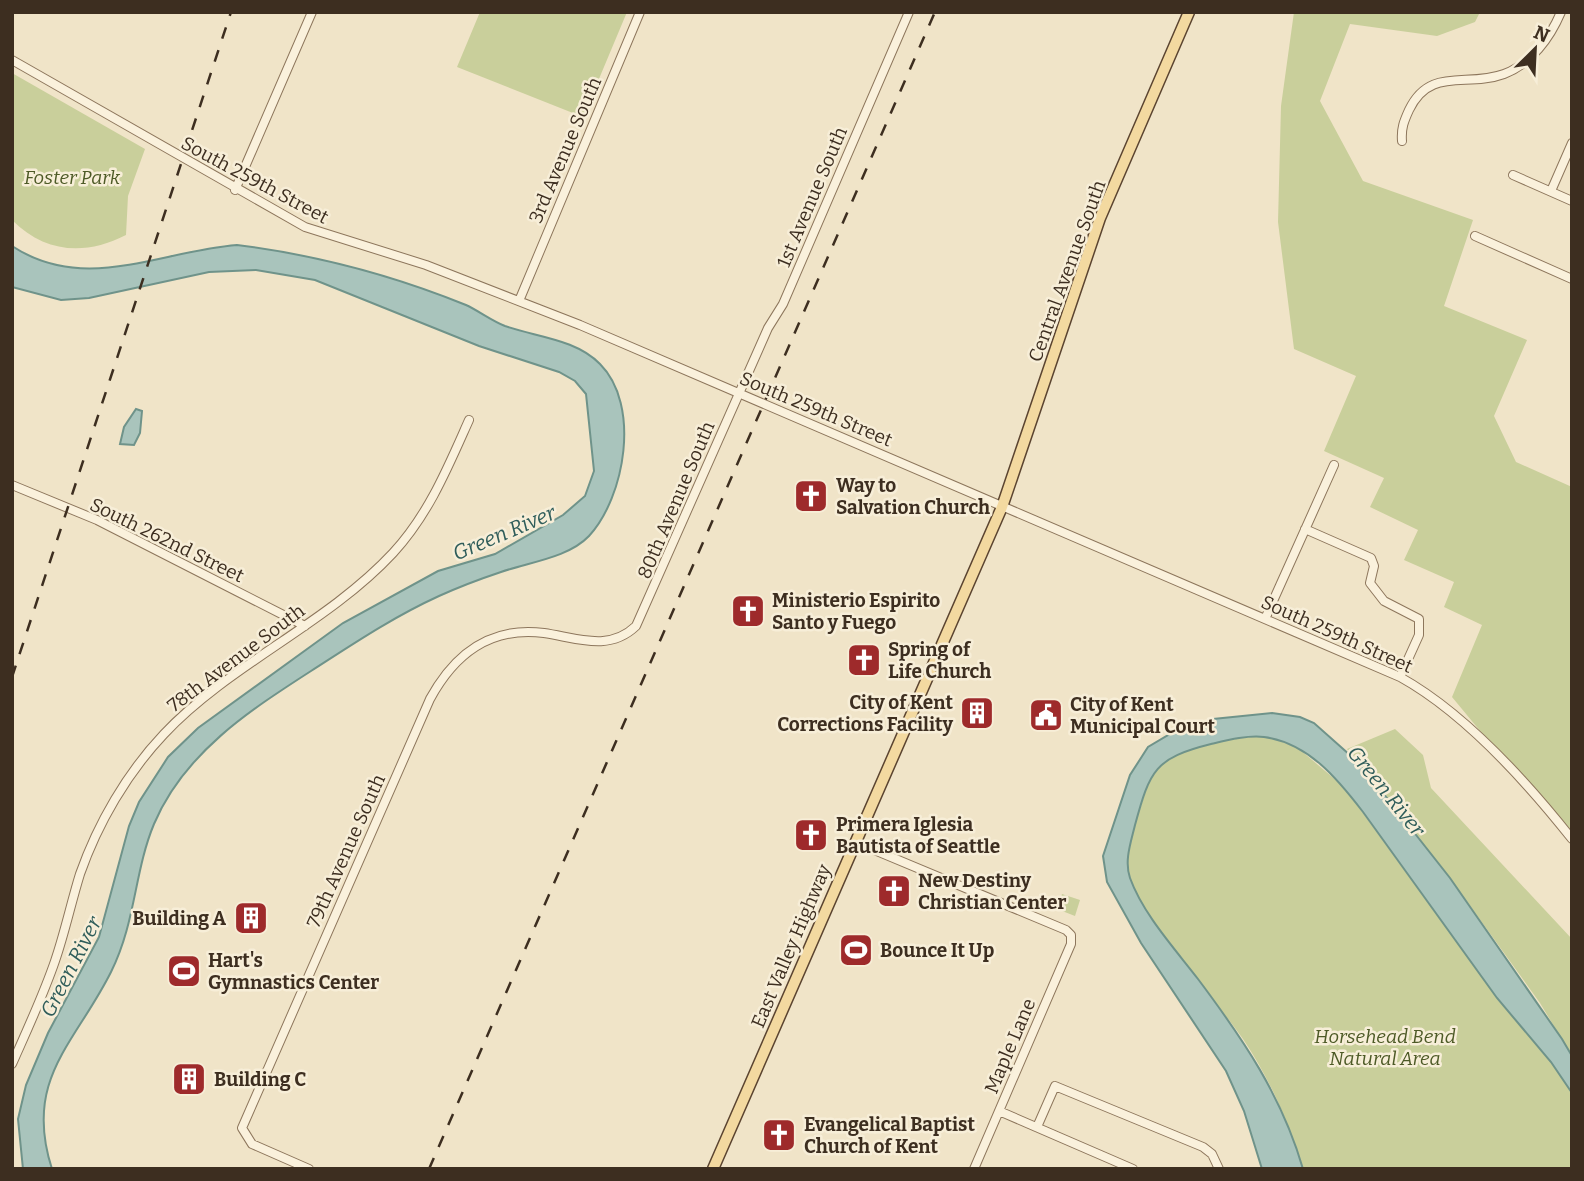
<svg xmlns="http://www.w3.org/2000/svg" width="1584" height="1181" font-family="Bitter,serif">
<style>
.green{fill:#c9cf9b}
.water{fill:#a9c4bc;stroke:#6f938a;stroke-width:2}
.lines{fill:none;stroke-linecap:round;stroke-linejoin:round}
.minor-casing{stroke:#8d765c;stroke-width:10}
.major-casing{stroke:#5b4430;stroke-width:13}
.minor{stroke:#faf1dc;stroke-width:8}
.major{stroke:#f3d9a0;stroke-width:10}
.rail{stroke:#3d2e20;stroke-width:2.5;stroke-dasharray:12 12;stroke-linecap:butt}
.labels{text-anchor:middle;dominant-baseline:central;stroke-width:5;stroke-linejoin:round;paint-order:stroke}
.street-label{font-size:19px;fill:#3d2e20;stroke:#f7eed8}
.park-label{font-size:19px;font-style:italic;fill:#4d5a26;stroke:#f7eed8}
.poi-label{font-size:19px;font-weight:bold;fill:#3d2e20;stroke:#f7eed8;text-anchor:start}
.water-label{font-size:21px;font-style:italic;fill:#2f5d5a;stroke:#f7eed8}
</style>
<rect width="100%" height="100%" fill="#f0e4c8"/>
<path class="green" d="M480,12H627L583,117L457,67Z
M1294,12H1480L1475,22L1437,36L1350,24L1320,101L1363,181L1473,220L1444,306L1527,340L1494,416L1516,462L1572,487V842L1452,697L1482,625L1444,607L1454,582L1404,560L1418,530L1370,507L1384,478L1324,451L1356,376L1294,349L1278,222L1281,106Z
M12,73L145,149L128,196L126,235C85,256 45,253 12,220Z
M1395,729L1423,755L1431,788L1572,939V1056L1540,1003L1450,878L1347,749Z
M1256,736L1275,739L1298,748L1344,787L1497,998L1551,1062L1572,1093V1169H1303C1289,1123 1270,1079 1243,1039C1219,1004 1131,905 1128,869C1126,850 1134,829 1139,812C1145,795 1150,772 1165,760C1184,744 1232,740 1256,736Z
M1062,894L1080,900L1075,916L1057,909Z"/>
<path class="water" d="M237,245C317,255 392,275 466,305C479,311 492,321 505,326C536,337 576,339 600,364C641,405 625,497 589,536C568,558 529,562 501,572C480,579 459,587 439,596C393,617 353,644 311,671C249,711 184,753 154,824C134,872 136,922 111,972C75,1044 23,1079 52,1169H23L18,1119L26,1085L48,1033L99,937L129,826L139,802L168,757L198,728L343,623L438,571L495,554L563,515L585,496L594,471L586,394L575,381L559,372L479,346L315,280L256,270L209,272L89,298L61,300L12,287V246C85,294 159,251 237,245Z
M136,409L142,411L140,433L134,445L120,444L124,427Z
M1272,713L1300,717L1314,723L1360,764L1450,878L1562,1039L1572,1056V1093L1551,1062L1497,998L1363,812C1337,778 1308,743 1264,737C1248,735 1228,740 1211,744C1155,758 1150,770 1135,825C1131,842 1124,861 1130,878C1143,914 1175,949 1198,979C1243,1039 1282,1096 1303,1169H1262L1244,1111L1226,1071L1141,943L1107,882L1103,856L1130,775L1148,747L1170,734L1213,719Z"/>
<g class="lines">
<g class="minor-casing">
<path id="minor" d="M12,60L305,227L426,265L580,325L1400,677C1465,713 1526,781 1572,839
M1402,141C1401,128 1404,121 1409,110C1430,66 1466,88 1504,74C1531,64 1550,38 1561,12
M1513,175L1572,201
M235,190L312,12
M1551,191L1572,143
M1475,236L1572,279
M519,301L640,12
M12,485L97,520L305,626
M1305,529L1371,558L1374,566L1370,583L1384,601L1419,619V635L1400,677
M1265,619L1334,465
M855,842L1066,930L1071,935V944L974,1169
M12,1064C27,1030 43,996 55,961C65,932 71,903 80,874C98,823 127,773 164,734C230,664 327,624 393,553C429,514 448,467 469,420
M999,1111L1133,1169
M1037,1127L1055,1086L1203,1147L1212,1154L1219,1169
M309,1169L252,1144L242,1128L430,699C454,655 489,626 544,633C577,638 609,652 636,626L768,328L783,304L909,12"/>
</g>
<g class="major-casing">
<path id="major" d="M713,1169L1002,507L1100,218L1189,12"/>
</g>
<use href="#minor" class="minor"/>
<use href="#major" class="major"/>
<path class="rail" d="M12,677L231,12
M429,1169L935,12"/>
</g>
<defs>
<g id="church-square" transform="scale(1.75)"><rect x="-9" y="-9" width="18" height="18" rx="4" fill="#9e2a2b" stroke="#f7eed8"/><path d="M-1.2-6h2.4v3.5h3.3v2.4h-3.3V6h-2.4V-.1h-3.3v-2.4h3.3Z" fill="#fff"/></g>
<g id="building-square" transform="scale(1.75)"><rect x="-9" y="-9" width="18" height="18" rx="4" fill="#9e2a2b" stroke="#f7eed8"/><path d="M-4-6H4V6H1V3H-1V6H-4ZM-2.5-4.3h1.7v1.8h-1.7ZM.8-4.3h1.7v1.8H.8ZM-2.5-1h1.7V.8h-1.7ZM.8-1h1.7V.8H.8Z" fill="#fff"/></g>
<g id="civic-square" transform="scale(1.75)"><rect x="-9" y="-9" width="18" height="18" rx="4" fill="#9e2a2b" stroke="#f7eed8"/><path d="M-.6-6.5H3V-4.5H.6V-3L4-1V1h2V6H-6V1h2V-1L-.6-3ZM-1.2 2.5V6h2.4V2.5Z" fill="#fff"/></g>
<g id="stadium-square" transform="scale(1.75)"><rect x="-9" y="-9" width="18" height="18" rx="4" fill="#9e2a2b" stroke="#f7eed8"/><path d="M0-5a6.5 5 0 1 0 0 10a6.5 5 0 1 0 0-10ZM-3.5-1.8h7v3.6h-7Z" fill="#fff"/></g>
</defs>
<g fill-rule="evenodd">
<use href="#church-square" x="811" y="496"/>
<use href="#church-square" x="748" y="611"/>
<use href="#church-square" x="864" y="660"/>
<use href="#building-square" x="977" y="713"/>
<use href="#civic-square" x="1046" y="715"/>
<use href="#church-square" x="811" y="835"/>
<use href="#church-square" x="894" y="891"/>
<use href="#building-square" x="251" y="918"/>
<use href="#stadium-square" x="856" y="950"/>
<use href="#stadium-square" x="184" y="971"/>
<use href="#building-square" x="189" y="1079"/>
<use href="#church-square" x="779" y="1135"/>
</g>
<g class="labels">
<g class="street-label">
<text transform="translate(565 150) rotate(-67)">3rd Avenue South</text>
<text transform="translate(255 180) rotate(28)">South 259th Street</text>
<text transform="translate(812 197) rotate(-67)">1st Avenue South</text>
<text transform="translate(1067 271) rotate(-70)">Central Avenue South</text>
<text transform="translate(816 409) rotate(23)">South 259th Street</text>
<text transform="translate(676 500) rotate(-67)">80th Avenue South</text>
<text transform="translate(167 540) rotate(26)">South 262nd Street</text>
<text transform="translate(1337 634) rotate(24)">South 259th Street</text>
<text transform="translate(236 658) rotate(-37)">78th Avenue South</text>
<text transform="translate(346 851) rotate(-66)">79th Avenue South</text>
<text transform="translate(791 946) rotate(-67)">East Valley Highway</text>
<text transform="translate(1010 1046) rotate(-67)">Maple Lane</text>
</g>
<g class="park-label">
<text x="72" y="177">Foster Park</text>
<text x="1385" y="1036">Horsehead Bend<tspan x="1385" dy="22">Natural Area</tspan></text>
</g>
<g class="poi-label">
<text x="836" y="485">Way to<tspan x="836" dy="22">Salvation Church</tspan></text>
<text x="772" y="600">Ministerio Espirito<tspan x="772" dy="22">Santo y Fuego</tspan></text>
<text x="888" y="649">Spring of<tspan x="888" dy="22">Life Church</tspan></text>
<text x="953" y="702" text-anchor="end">City of Kent<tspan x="953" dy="22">Corrections Facility</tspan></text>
<text x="1070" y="704">City of Kent<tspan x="1070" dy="22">Municipal Court</tspan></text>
<text x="836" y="824">Primera Iglesia<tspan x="836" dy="22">Bautista of Seattle</tspan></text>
<text x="918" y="880">New Destiny<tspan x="918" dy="22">Christian Center</tspan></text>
<text x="226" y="918" text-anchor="end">Building A</text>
<text x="880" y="950">Bounce It Up</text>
<text x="208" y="960">Hart's<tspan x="208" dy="22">Gymnastics Center</tspan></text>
<text x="214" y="1079">Building C</text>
<text x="804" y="1124">Evangelical Baptist<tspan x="804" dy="22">Church of Kent</tspan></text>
</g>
<g class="water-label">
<text transform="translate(504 533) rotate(-23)">Green River</text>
<text transform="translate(1386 791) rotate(51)">Green River</text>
<text transform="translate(71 967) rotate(-63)">Green River</text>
</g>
</g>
<rect width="1584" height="1181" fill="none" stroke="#3d2e20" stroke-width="28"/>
<g transform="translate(1535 49) rotate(24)" stroke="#f7eed8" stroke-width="5" paint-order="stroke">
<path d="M0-5L12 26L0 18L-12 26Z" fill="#3d2e20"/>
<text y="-10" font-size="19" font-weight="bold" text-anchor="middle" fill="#3d2e20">N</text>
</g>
</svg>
